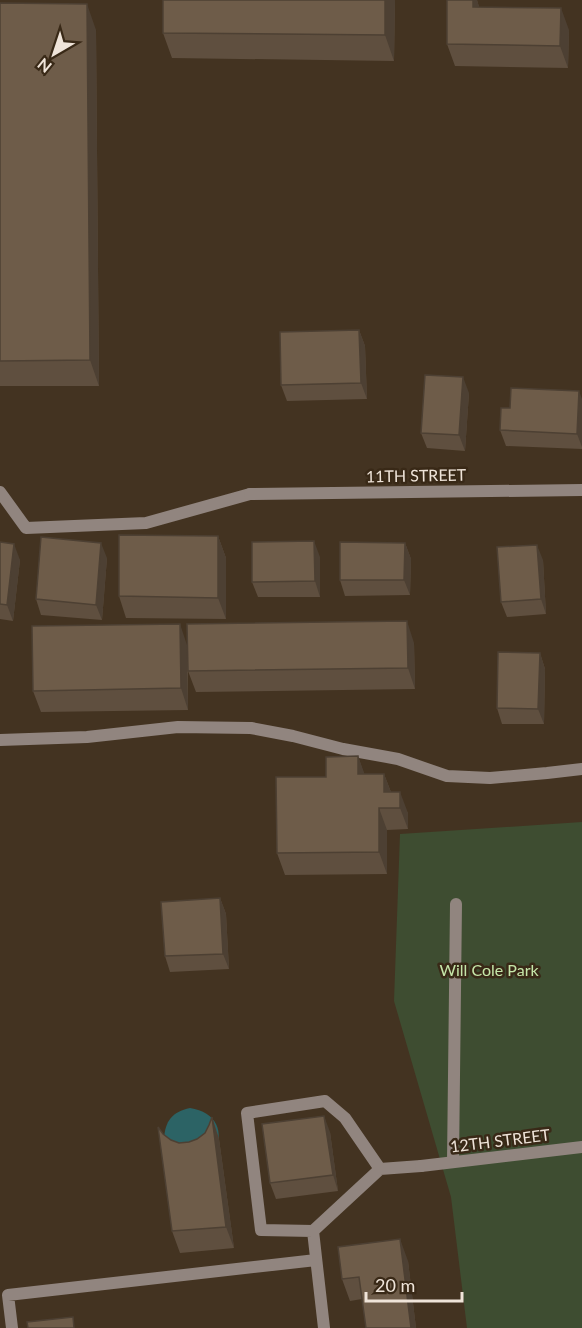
<svg xmlns="http://www.w3.org/2000/svg" width="582" height="1328" font-family="Lato,sans-serif">
<style>
.green{fill:#3e4d31}
.water{fill:#2c6365}
.lines{fill:none;stroke-linecap:round;stroke-linejoin:round}
.service{stroke:#91857f;stroke-width:12}
.minor{stroke:#91857f;stroke-width:12}
.wall{fill:#5f4f3f}
.shaded-wall{fill:#4d4033}
.building{fill:#6e5c49;stroke:#4d4033;stroke-width:1.5}
.labels{text-anchor:middle;dominant-baseline:central;stroke-width:5;stroke-linejoin:round;paint-order:stroke}
.street-label{font-size:16px;fill:#efe4d9;stroke:#392917}
.park-label{font-size:16px;fill:#c5e6a9;stroke:#392917}
</style>
<rect width="100%" height="100%" fill="#433321"/>
<path class="green" d="M582,822V1328H467L451,1197L394,1001L400,834Z"/>
<path class="water" d="M190,1108C216,1112 226,1132 213,1154L164,1139C165,1121 172,1112 190,1108Z"/>
<g class="lines">
<path class="service" d="M0,492L26,528L146,523L250,494
M0,740L87,737L178,727L251,728L293,736L343,749L398,759L447,776L490,778L547,773L582,769
M453,1162L456,904
M313,1231L261,1230L247,1113L325,1101L345,1118L380,1169
M12,1328L8,1295L316,1260
M324,1328L313,1231L380,1169L421,1166"/>
<path class="minor" d="M250,494L582,490
M421,1166L582,1147"/>
</g>
<path class="wall" d="M395,0L394,61L172,58L163,33Z
M447,0H477L479,7L569,30L568,68L455,66L447,44Z
M0,3L96,30L99,386H0Z
M359,330L365,346L367,399L287,401L281,385Z
M469,393L465,451L427,448L421,433Z
M582,399V449L506,446L500,430L510,408Z
M218,536L226,558V619L126,618L119,596Z
M0,542L20,560L13,621L0,619Z
M405,543L411,559L410,595L345,596L340,580Z
M320,557V597H258L252,582Z
M107,558L102,620L41,615L36,599Z
M543,560L546,614L507,617L501,602Z
M414,643L415,689L196,692L188,671V657V710L41,712L33,691L187,645Z
M540,653L545,669L544,724H502L497,708Z
M358,756L364,774H384L391,792L408,813V829L387,830V874L285,875L277,853L326,777Z
M220,898L226,914L229,969L170,972L165,956Z
M212,1117L219,1139L234,1248L180,1253L172,1231L163,1134L171,1140L179,1143L189,1142L197,1139L205,1133L209,1125Z
M330,1132L338,1191L276,1199L270,1183Z
M408,1261L416,1328H366L362,1299L350,1301L342,1279Z"/>
<path class="shaded-wall" d="M385,0H395L394,61L385,35Z
M473,0H477L481,13L473,7Z
M87,4L96,30L99,386L90,360Z
M561,8L569,30L568,68L560,46Z
M359,330L365,346L367,399L361,383Z
M463,377L469,393L465,451L459,435Z
M579,391L582,399V447L577,434Z
M218,536L226,558V619L218,598Z
M314,541L320,557V597L315,581Z
M101,543L107,558L102,620L96,605Z
M405,543L411,559L410,595L404,580Z
M14,544L20,560L13,621L7,605Z
M537,545L543,560L546,614L541,599Z
M407,621L414,643L415,689L408,668Z
M180,624L187,645L188,710L181,688Z
M540,653L545,669L544,724L538,709Z
M358,756L366,778L358,774Z
M384,774L392,795L384,792Z
M400,792L408,813V829L400,808Z
M379,808L387,830V874L379,852Z
M220,898L226,914L229,969L223,954Z
M324,1116L330,1132L338,1191L333,1175Z
M212,1117L219,1139L234,1248L226,1227Z
M400,1239L408,1261L416,1328H411Z"/>
<path class="building" d="M163,0H385V35L163,33Z
M447,0H473V7L561,8L560,46L447,44Z
M0,3L87,4L90,360L0,361Z
M359,330L361,383L281,385L280,332Z
M425,375L463,377L459,435L421,433Z
M511,388L579,391L577,434L500,430L501,408H510Z
M119,535L218,536V598L119,596Z
M41,537L101,543L96,605L36,599Z
M314,541L315,581L252,582V542Z
M0,542L14,544L7,605L0,604Z
M340,542L405,543L404,580H340Z
M537,545L541,599L501,602L497,547Z
M407,621L408,668L188,671L187,624Z
M180,624L181,688L33,691L32,626Z
M498,652L540,653L538,709L497,708Z
M358,756V774H384V792H400V808H379V852L277,853L276,777H326V757Z
M220,898L223,954L165,956L161,902Z
M324,1116L333,1175L270,1183L262,1124Z
M212,1117L226,1227L172,1231L158,1127L163,1134L171,1140L179,1143L189,1142L197,1139L205,1133L209,1125Z
M400,1239L411,1328H366L359,1277L342,1279L338,1247Z
M73,1317L74,1328H28L27,1322Z"/>
<g class="labels">
<g class="street-label">
<text transform="translate(416 475) rotate(-1)">11TH STREET</text>
<text transform="translate(500 1140) rotate(-7)">12TH STREET</text>
</g>
<g class="park-label">
<text x="489" y="969">Will Cole Park</text>
</g>
</g>
<g transform="translate(54 54) rotate(219)" stroke="#392917" stroke-width="4.5" paint-order="stroke">
<path d="M0-4.5L10 22L0 15L-10 22Z" fill="#efe4d9"/>
<text y="-9" font-size="16" font-weight="bold" text-anchor="middle" fill="#efe4d9">N</text>
</g>
<path d="M366 1292v9h96v-9" fill="none" stroke="#efe4d9" stroke-width="3"/>
<text x="375" y="1292" font-size="18" fill="#efe4d9" stroke="#392917" stroke-width="4.5" paint-order="stroke">20 m</text>
</svg>
